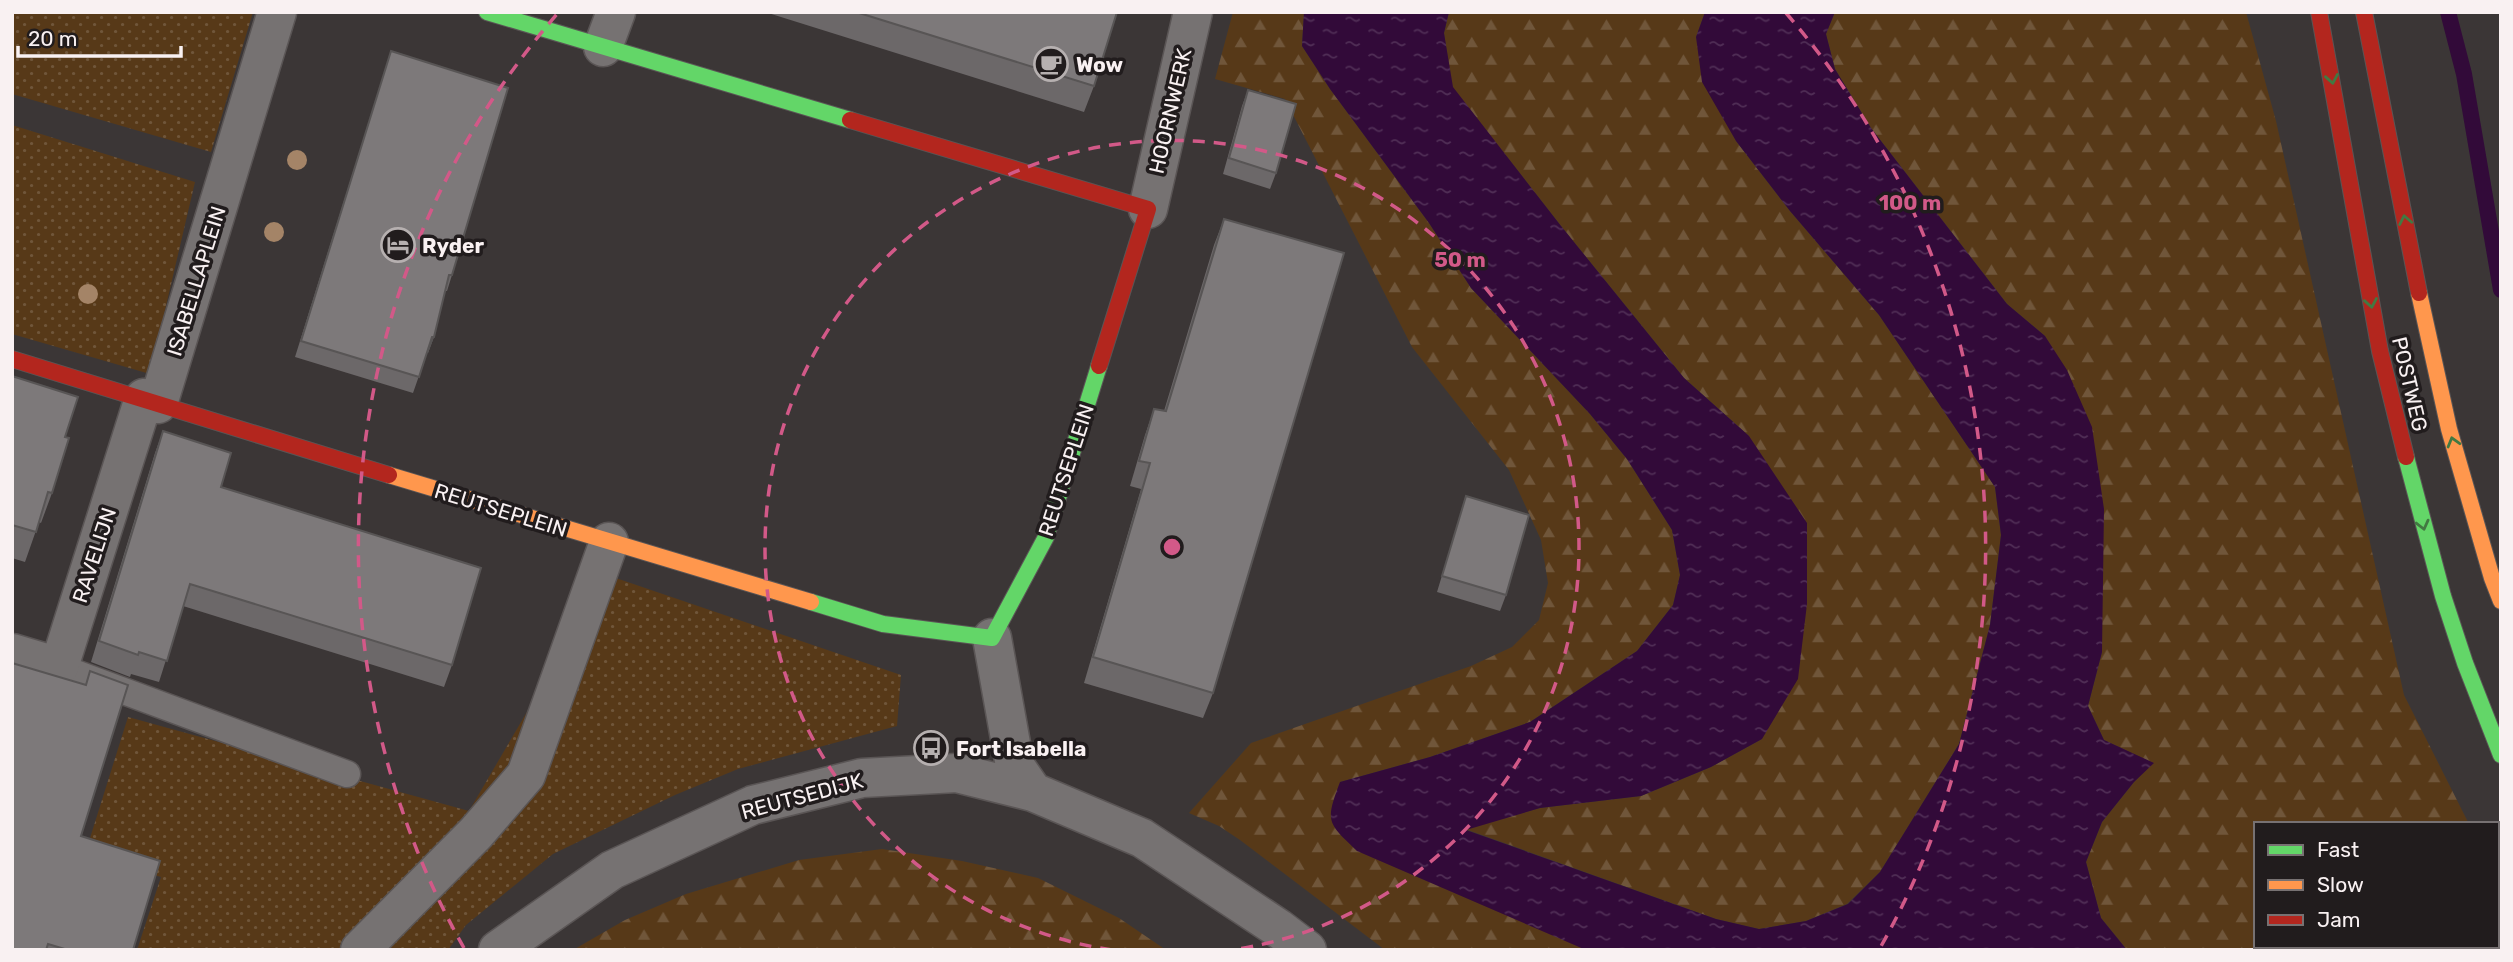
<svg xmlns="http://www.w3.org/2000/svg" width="2513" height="962" font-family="Rubik,sans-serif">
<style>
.grass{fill:url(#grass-dots)}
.forest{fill:url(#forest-firs)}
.water{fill:url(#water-ripples)}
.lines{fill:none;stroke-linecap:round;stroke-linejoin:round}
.stream{stroke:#320a39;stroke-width:16}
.lane-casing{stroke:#5a5555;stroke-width:29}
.street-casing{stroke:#5a5555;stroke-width:41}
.fast-casing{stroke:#5a5555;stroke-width:18}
.slow-casing{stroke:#5a5555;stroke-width:18}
.jam-casing{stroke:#5a5555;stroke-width:18}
.lane{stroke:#767272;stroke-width:26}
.street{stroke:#767272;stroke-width:38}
.fast{stroke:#63d668;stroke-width:16}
.slow{stroke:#ff974d;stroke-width:16}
.jam{stroke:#b3261e;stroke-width:16}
.tree{fill:#a48467}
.wall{fill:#6c6869}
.shaded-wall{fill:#585555}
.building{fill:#7d797a;stroke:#585555;stroke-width:2}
.oneway{stroke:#427942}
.ring{fill:none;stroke:#d25988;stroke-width:3.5;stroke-dasharray:12 9}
.labels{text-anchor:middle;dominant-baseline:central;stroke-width:7;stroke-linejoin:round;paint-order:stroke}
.poi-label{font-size:21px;font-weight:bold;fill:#f9f1f2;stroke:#211c1d;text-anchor:start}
.street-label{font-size:21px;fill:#f9f1f2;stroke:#211c1d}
.centre{fill:#d25988;stroke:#211c1d;stroke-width:3.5}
.ring-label{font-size:21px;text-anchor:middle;font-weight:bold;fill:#d25988;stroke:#211c1d;stroke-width:7;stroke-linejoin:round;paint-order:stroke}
</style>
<defs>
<pattern id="grass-dots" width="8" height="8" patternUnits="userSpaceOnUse" patternTransform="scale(1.75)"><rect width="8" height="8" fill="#573918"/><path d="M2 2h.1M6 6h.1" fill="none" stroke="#70563a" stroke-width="1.8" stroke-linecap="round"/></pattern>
<pattern id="forest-firs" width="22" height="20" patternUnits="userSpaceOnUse" patternTransform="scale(1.75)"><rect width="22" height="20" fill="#573918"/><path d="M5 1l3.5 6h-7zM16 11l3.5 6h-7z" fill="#70563a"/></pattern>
<pattern id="water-ripples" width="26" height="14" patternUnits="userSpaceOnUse" patternTransform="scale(1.75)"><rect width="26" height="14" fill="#320a39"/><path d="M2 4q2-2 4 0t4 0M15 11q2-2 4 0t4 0" fill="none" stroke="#502e56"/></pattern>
</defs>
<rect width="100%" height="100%" fill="#3b3636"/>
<path class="grass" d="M12,12H253L211,152L12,94Z
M12,125L195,182L150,374L12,334Z
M607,575L901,675L897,726L738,769L675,795L553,854L466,925L448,950H137L161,877L85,854L128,717L469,811Z"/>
<path class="forest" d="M1233,12H1304L1302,46L1330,89L1429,223L1471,288L1590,414L1627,459L1672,530L1680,575L1673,605L1637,651L1530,722L1430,757L1340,782L1586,950H1385L1240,840L1219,826L1189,813L1251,743L1471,666L1512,647L1539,620L1548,583L1541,540L1509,470L1412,347L1285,99L1215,79Z
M1449,12H1705L1696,37L1736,141L1790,211L1879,315L1995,487L2001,535L1990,625L1959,744L1880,872L1847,904L1806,921L1759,929L1716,919L1465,829L1540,808L1641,796L1711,767L1762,739L1749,436L1684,378L1561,226L1452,87L1444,33Z
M1835,12H2246L2276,121L2404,695L2469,824H2256V946H2497V881L2501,888V950H2127L2101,918L2086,862L2102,822L2134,782L2153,763L2104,740L2088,706L2102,652L2045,336L2007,304L1871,128L1835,69L1826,34Z
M882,849L962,861L1038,878L1119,918L1166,950H573L625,920L686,894L799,860Z"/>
<path class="water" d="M1304,12H1449L1444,33L1453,87L1561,226L1684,378L1749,436L1807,523V604L1798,679L1762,739L1711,767L1641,796L1540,808L1466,830L1716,919L1759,929L1806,921L1848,904L1880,872L1959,744L1990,625L2001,535L1995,487L1879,315L1790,211L1736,141L1702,82L1696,37L1705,12H1835L1826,34L1835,69L1871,128L2007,304L2045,336L2067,370L2092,427L2104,509L2102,652L2088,706L2104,740L2154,763L2134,782L2102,822L2086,862L2101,918L2127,950H1586L1357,851C1327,822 1325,822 1340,782L1430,757L1530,722L1637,651L1673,605L1680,575L1672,530L1627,459L1590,414L1471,288L1429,223L1330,89L1302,46Z"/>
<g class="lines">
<path class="stream" d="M2448,12L2464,74L2501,290"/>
<g class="lane-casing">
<path id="lane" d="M59,667L347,774"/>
</g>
<g class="street-casing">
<path id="street" d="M603,47L616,12
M1148,209L1193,12
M158,404L277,12
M992,638L1015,766L1033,792
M12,653L59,667L144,398
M360,950L476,833L526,775L609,542
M498,950L612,870L753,805L862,778L957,773L1033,792L1142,838L1278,928L1307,950"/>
</g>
<g class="fast-casing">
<path id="fast" d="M487,12L850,120
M2406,457L2443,596L2465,663L2501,755
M811,602L883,624L992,638L1046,537L1099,366"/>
</g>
<g class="slow-casing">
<path id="slow" d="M2419,293L2449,429L2492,578L2501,601
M389,475L811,602"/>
</g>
<g class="jam-casing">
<path id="jam" d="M2319,12L2380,351L2406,457
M2364,12L2419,293
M850,120L1148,209L1099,366
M12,359L389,475"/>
</g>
<use href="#lane" class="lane"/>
<use href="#street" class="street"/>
<use href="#fast" class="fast"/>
<use href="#slow" class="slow"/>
<use href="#jam" class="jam"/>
</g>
<g class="tree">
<circle cx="297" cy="160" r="10"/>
<circle cx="274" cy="232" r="10"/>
<circle cx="88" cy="294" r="10"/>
</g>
<path class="wall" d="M765,12H1117L1094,86L1084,112Z
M391,51L452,275L447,291H445L434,337L428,353H427L413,393L295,357Z
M1248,90L1276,173L1270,189L1223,174L1242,106Z
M1224,219L1213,693L1203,718L1084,683L1141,489L1130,486L1145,435L1154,409L1164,411L1214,245Z
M12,376L65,437L52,493L41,523L39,522L25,562L12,558Z
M163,431L221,487L452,665L444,687L183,606L159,682L131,674L130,677L91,662L155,453Z
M1466,496L1506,595L1500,611L1437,592Z
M90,671L81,836L133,950H12L85,685Z"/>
<path class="shaded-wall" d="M432,337H434L428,353H426Z"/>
<path class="building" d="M856,12H1117L1094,86Z
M391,51L508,88L452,275H449L434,337H432L419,377L301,341Z
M1248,90L1296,104L1276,173L1229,158Z
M1224,219L1344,253L1213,693L1093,657L1150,463L1139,461L1154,409L1166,411Z
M12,376L78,397L65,437L69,438L52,493L48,492L36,532L12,525Z
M163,431L231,453L221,487L481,568L452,665L190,584L167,661L139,652L138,655L99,641Z
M1466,496L1529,515L1506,595L1442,576Z
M12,663L86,685L90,671L128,685L81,836L160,861L133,950H68L48,944L46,950H12Z"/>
<defs><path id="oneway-chevron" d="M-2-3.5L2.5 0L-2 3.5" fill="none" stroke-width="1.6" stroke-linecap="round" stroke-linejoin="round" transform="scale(1.75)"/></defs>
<g class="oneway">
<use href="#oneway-chevron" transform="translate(2332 79) rotate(80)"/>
<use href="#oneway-chevron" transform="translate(2405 220) rotate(-101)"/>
<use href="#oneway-chevron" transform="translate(2371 303) rotate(80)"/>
<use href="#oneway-chevron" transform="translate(2453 442) rotate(-106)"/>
<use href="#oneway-chevron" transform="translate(2423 525) rotate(76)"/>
</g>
<g class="ring">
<path d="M1112 950A407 407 0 1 1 1232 950"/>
<path d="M464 948A814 814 0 0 1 558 13M1786 13A814 814 0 0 1 1880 948"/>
</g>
<defs>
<g id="cafe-ring" transform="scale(1.75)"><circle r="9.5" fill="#211c1d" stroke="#b6b0b0" stroke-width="1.5"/><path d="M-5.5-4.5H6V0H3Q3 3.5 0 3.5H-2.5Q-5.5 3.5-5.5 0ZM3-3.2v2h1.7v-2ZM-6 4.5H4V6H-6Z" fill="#b6b0b0"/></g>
<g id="hotel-ring" transform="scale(1.75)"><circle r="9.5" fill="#211c1d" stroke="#b6b0b0" stroke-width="1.5"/><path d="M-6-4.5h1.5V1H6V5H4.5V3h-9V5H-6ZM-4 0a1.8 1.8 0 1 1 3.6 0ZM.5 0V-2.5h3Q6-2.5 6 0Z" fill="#b6b0b0"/></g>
<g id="bus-ring" transform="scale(1.75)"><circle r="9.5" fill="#211c1d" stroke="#b6b0b0" stroke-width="1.5"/><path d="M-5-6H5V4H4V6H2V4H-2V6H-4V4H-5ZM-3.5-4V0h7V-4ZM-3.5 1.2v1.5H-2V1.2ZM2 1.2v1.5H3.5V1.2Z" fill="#b6b0b0"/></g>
</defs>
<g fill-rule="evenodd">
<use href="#cafe-ring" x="1051" y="64"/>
<use href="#hotel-ring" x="398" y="245"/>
<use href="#bus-ring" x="931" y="748"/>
</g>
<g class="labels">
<g class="poi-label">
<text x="1076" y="64">Wow</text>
<text x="422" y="245">Ryder</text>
<text x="956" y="748">Fort Isabella</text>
</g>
<g class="street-label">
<text transform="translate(1170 111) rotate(-77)">HOORNWERK</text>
<text transform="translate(196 281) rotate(-73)">ISABELLAPLEIN</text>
<text transform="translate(2410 384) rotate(77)">POSTWEG</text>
<text transform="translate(1066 470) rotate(-72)">REUTSEPLEIN</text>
<text transform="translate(501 510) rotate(17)">REUTSEPLEIN</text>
<text transform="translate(94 555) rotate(-72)">RAVELIJN</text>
<text transform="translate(802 796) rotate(-15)">REUTSEDIJK</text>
</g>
</g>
<circle cx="1172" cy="547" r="10" class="centre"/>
<g class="ring-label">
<text x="1910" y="210">100 m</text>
<text x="1460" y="267">50 m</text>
</g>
<rect width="2513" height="962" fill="none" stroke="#f9f1f2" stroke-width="28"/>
<rect x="2254" y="822" width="245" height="126" fill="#211c1d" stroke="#777172" stroke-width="2"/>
<rect x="2268" y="845" width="35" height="10" fill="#63d668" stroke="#777172" stroke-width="2"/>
<text x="2317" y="857" font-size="21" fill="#f9f1f2">Fast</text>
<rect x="2268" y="880" width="35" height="10" fill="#ff974d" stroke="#777172" stroke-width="2"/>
<text x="2317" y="892" font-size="21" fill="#f9f1f2">Slow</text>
<rect x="2268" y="915" width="35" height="10" fill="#b3261e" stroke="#777172" stroke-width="2"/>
<text x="2317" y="927" font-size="21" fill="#f9f1f2">Jam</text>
<path d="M18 46v10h163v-10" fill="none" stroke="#f9f1f2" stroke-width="3.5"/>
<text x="28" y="46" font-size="21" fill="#f9f1f2" stroke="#211c1d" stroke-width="5" paint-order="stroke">20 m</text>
</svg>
